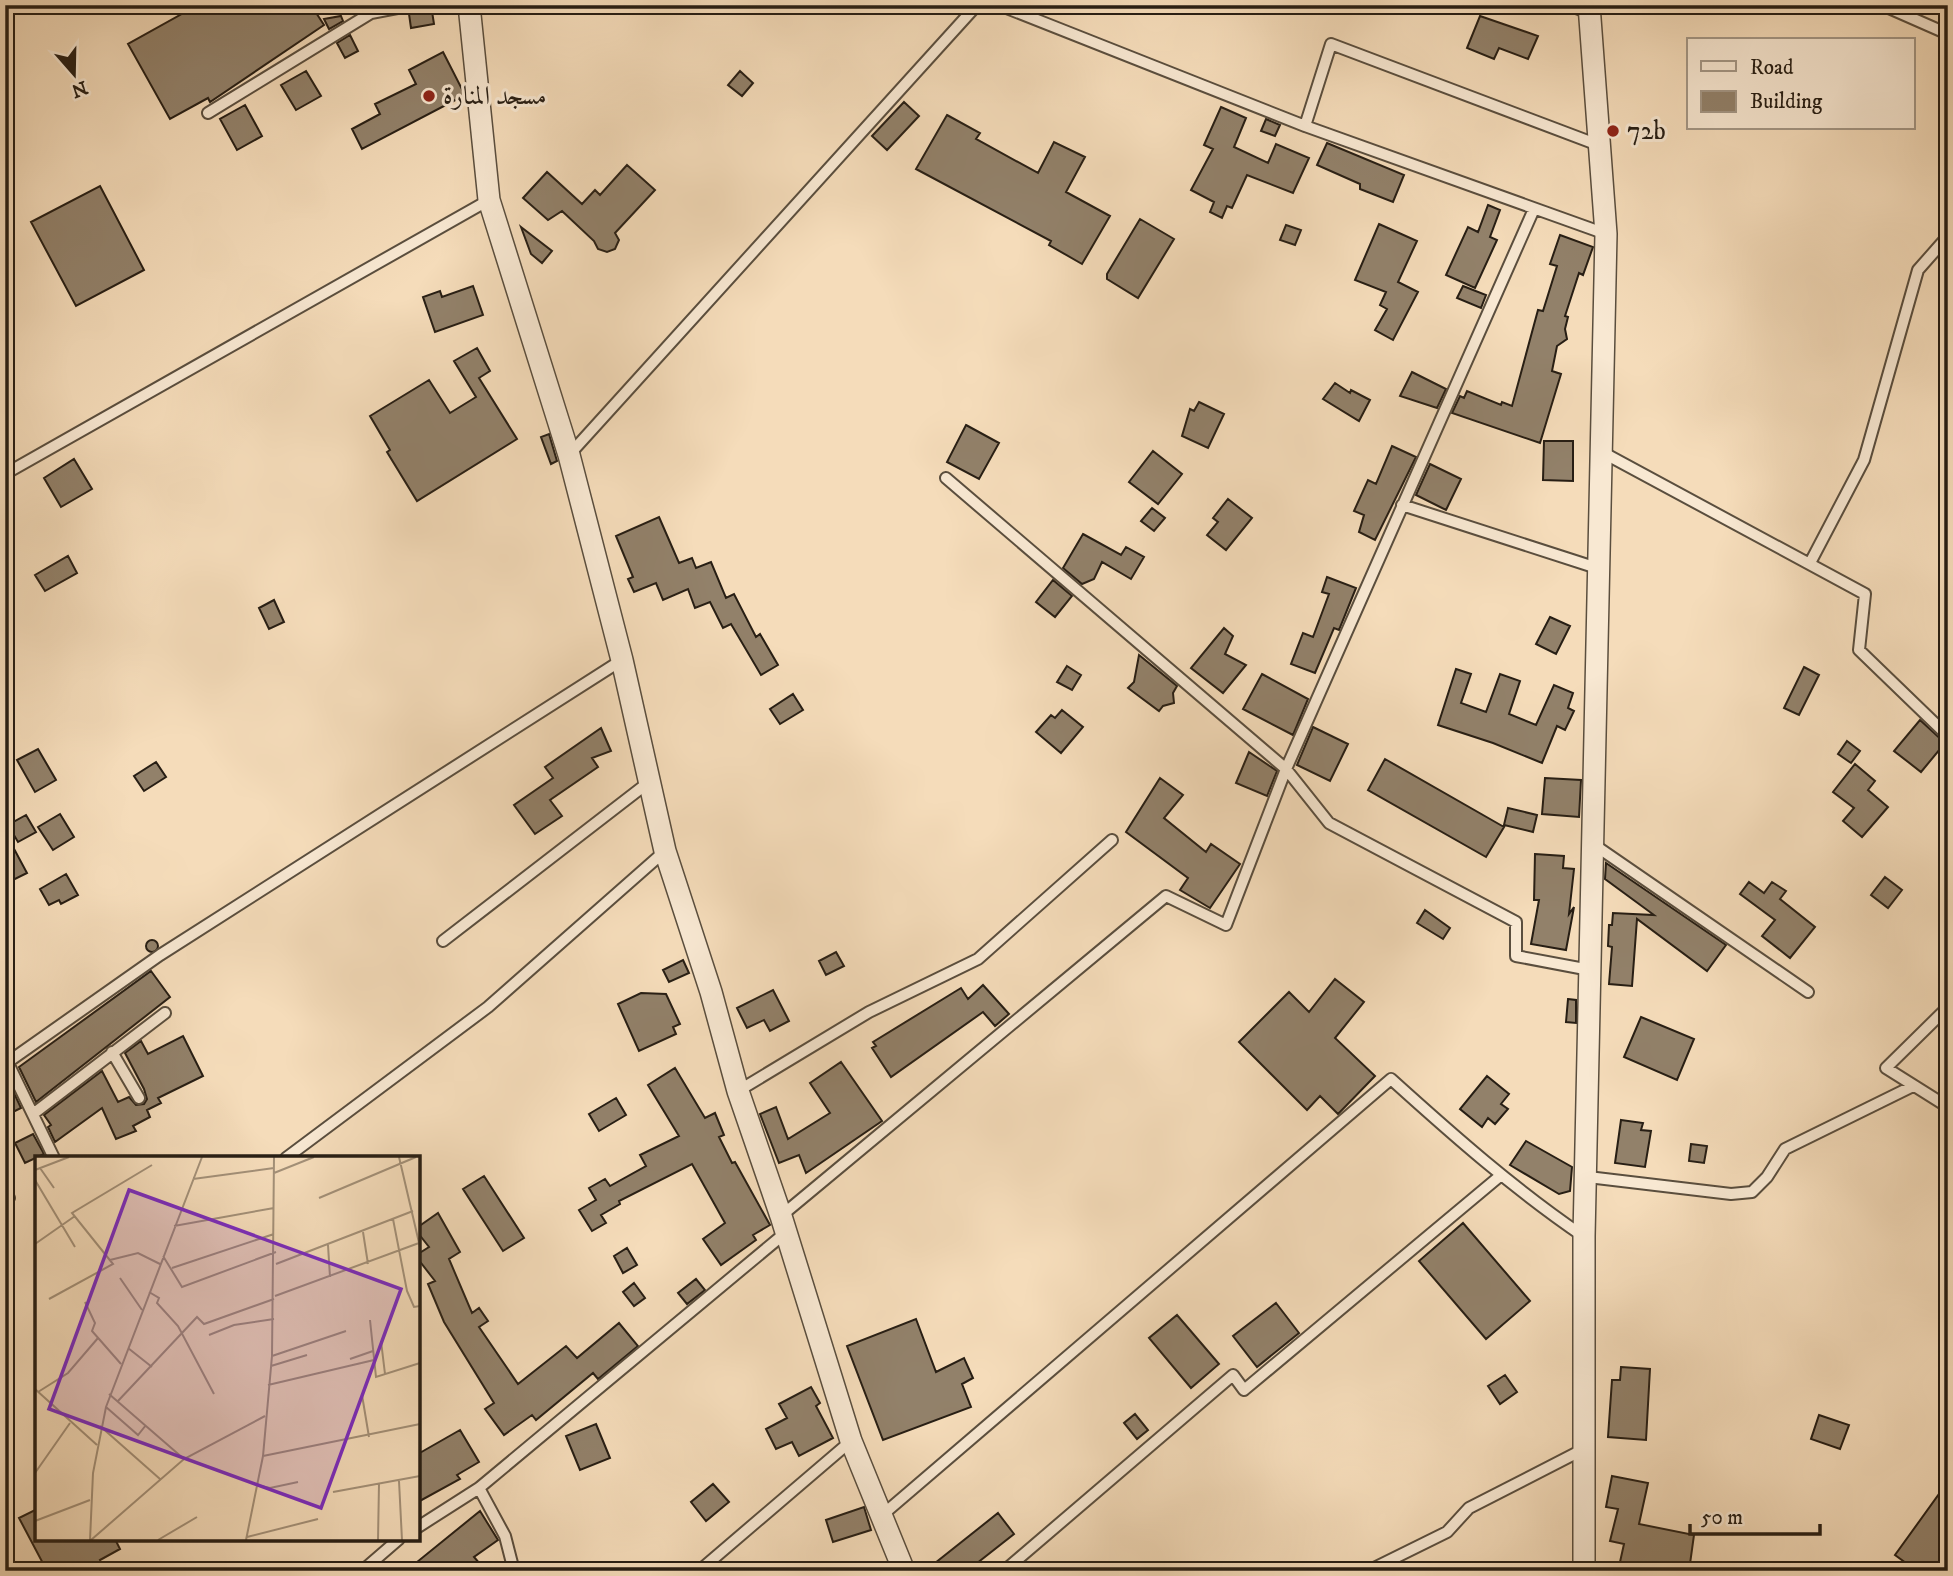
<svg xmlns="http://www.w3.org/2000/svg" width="1953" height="1576" font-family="'IM FELL DW Pica',Amiri,serif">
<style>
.building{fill:#92816a;stroke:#271e14;stroke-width:2}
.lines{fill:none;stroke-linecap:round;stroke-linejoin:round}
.lane-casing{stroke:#5a4e3e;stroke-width:14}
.street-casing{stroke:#5a4e3e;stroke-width:24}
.lane{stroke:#f8e8d2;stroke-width:10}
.street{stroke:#f8e8d2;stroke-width:21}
.poi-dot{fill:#8f2418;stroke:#f8e8d2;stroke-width:2.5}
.labels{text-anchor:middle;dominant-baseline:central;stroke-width:6;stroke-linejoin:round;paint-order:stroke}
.poi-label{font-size:26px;fill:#271e14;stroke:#f8e8d2;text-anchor:start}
.inset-road{fill:none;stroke:#a39078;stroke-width:2}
.view{fill:#7b2cbf;fill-opacity:0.15;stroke:#7b2cbf;stroke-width:3.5}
.inset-edge{fill:none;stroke:#271e14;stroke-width:3.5}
</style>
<rect width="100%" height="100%" fill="#f5dcba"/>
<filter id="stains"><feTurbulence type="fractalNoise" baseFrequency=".00286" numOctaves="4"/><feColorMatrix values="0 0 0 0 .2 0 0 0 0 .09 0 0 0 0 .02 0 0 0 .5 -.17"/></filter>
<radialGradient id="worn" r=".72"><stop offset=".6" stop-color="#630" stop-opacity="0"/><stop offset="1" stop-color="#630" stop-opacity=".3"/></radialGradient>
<path class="building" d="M198,5H311L324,25L210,102L208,98L170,119L128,44Z
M421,5H431L434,24L411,28L409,14L418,11Z
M341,16L343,21L329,29L324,19Z
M1480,16L1538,36L1528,59L1499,48L1494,59L1467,48Z
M350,35L358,51L345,58L337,43Z
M443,52L465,95L362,149L352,129L380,114L375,104L416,84L409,70Z
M306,71L321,96L296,110L281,85Z
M740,71L753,83L742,96L728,85Z
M904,102L919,116L887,150L872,136Z
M245,105L262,136L237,150L220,119Z
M1221,107L1246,118L1234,147L1268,163L1276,144L1309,158L1293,193L1247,175L1232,208L1227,206L1222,218L1210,212L1214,202L1191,190L1213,149L1204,145Z
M947,115L980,133L976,139L1038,173L1054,142L1085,157L1066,192L1110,216L1082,264L1049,245L1051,241L916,169Z
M1266,119L1280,125L1275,136L1261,131Z
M1327,143L1404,175L1393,202L1360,189V184L1317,165Z
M627,165L655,190L615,233L619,240L615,249L607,252L598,249L594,241L562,211L548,220L523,198L547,172L582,204L595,190L600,195Z
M100,186L144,270L76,306L31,222Z
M1488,205L1500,210L1490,237L1497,240L1475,288L1446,275L1468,227L1478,232Z
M1140,219L1174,239L1138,298L1107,279V274Z
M1379,224L1417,241L1398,282L1418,292L1393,340L1375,330L1387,309L1380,305L1386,292L1355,280Z
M1286,225L1301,230L1295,245L1280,240Z
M521,227L552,251L542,263L531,254Z
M1560,235L1593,247L1583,275L1579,273L1565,316L1568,317L1565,329L1567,339L1557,346L1552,371L1561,374L1540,443L1452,413L1460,396L1464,398L1467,391L1501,405L1502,402L1512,406L1538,310L1543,311L1557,266L1550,264Z
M473,286L483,315L435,332L423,297L440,291L442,297Z
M1463,286L1486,295L1481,308L1457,298Z
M477,348L490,371L479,378L517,439L417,501L387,452L390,450L370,416L429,380L450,413L476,397L454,361Z
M1412,372L1446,389L1437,408L1400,396Z
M1335,383L1350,393L1351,390L1370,400L1359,421L1323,399Z
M1199,402L1224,414L1208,448L1182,436L1190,409L1194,411Z
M966,425L999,443L979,479L947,462Z
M549,434L557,461L551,464L541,437Z
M1544,441H1573V481L1543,480Z
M1392,446L1416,457L1375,540L1359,532L1364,515L1354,511L1368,480L1376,484Z
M1153,451L1182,474L1158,504L1129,482Z
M74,459L92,489L61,507L44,478Z
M1430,464L1461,479L1446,510L1416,495Z
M1228,499L1252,518L1226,550L1207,535L1218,522L1213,518Z
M1152,508L1165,518L1154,531L1141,521Z
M659,517L679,563L692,558L696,568L711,562L726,598L734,594L756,637L760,634L778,665L761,675L731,624L723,628L710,602L695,608L688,589L663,600L656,583L634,592L628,579L633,577L616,536Z
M1083,534L1121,555L1126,547L1144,557L1131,579L1102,562L1094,579L1082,584L1063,568Z
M68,556L77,573L45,591L35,575Z
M1327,577L1356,588L1339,630L1334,628L1315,673L1291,664L1303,633L1313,637L1329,594L1322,592Z
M1053,580L1072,596L1055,617L1036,602Z
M274,600L284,622L269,629L259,608Z
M1550,617L1570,626L1556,654L1536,644Z
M1224,628L1233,636L1225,654L1246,665L1223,693L1191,668Z
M1139,655L1177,686L1173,693L1174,703L1163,706L1159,711L1128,688L1134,682Z
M1067,666L1081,675L1072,690L1057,682Z
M1804,667L1819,675L1799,715L1784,708Z
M1456,669L1471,674L1461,703L1486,712L1500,674L1520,681L1509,714L1536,725L1554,685L1573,693L1568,708L1574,711L1565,730L1557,726L1542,763L1493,743L1438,725Z
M1262,674L1308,699L1293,735L1243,709Z
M793,694L803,710L780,724L770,709Z
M1062,710L1083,727L1061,753L1036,732L1051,715L1055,718Z
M1920,720L1945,743L1921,772L1894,751Z
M1313,727L1348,744L1330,781L1297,765Z
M601,728L611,751L592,758L598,767L550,800L562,816L535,834L514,805L553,778L545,767Z
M1847,741L1860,751L1851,763L1838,754Z
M38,749L56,780L35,792L17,760Z
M1249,752L1277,771L1267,796L1236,783Z
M1385,759L1504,827L1486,857L1368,790Z
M156,762L166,777L144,791L134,776Z
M1855,764L1875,781L1868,790L1888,807L1862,837L1843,821L1854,808L1833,792Z
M1160,778L1183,795L1164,818L1206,852L1211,844L1240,864L1210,908L1180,890L1188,878L1126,832Z
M1545,778L1581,780L1579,817L1542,814Z
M1508,808L1537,815L1533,832L1504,825Z
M60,814L74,837L53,850L38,827Z
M26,815L36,832L18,842L8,825Z
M5,832L27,873L5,884Z
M1535,854L1564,856L1563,868L1574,869L1569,914L1574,907L1566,950L1531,944L1539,900H1534Z
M1606,863L1726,945L1707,971L1637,919L1632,986L1609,984L1612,947L1608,946L1609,925H1612L1613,913L1654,915L1605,879Z
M66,874L78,895L61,904L59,900L49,905L40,889Z
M1885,877L1902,890L1888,908L1871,895Z
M1749,882L1764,893L1772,882L1786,891L1780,899L1815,927L1790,958L1762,936L1775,920L1740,894Z
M1425,910L1450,928L1443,939L1417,923Z
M146 946a6 6 0 1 1 12 0a6 6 0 1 1-12 0Z
M836,952L844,966L826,975L819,961Z
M683,960L689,973L669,982L663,970Z
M151,971L170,997L36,1102L19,1067Z
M1335,979L1364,1002L1335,1038L1375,1076L1338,1114L1320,1096L1307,1110L1239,1042L1289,992L1309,1012Z
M983,985L1009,1014L995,1026L983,1012L891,1077L872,1048L876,1046L873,1042L961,988L968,999Z
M773,990L789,1021L770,1031L764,1020L747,1028L737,1008Z
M641,993L666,994L680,1024L673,1027L676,1034L639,1051L618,1004Z
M1568,999L1576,1000V1023L1566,1022Z
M1641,1017L1694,1039L1677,1080L1624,1057Z
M183,1036L203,1076L158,1098L161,1103L147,1110L150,1117L133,1126L136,1131L116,1139L102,1108L55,1142L48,1127L51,1125L44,1115L102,1071L118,1102L129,1097L136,1105L144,1104L147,1099L144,1089L125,1053L141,1041L148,1054Z
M841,1062L882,1121L806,1173L799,1155L779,1163L760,1114L776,1107L788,1139L830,1113L810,1083Z
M675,1068L705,1118L715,1113L724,1135L719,1137L732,1163L735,1162L770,1225L753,1235L756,1240L721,1265L703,1239L725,1223L692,1164L619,1201L620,1204L601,1215L606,1223L592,1231L579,1210L596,1200L589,1188L605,1179L610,1186L646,1166L640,1155L679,1136L648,1085Z
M1487,1076L1509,1094L1501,1104L1508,1109L1495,1124L1488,1118L1482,1127L1460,1109Z
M8,1080L21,1108L5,1116V1082Z
M616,1098L626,1115L599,1131L589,1114Z
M1621,1120L1643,1123L1641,1130L1651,1131L1645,1167L1615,1163Z
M33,1134L44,1154L25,1163L15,1143Z
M1526,1141L1572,1167L1570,1191L1559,1194L1510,1165Z
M1691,1144L1707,1146L1704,1163L1689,1161Z
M484,1176L524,1238L503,1251L463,1189Z
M438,1213L460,1252L449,1259L472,1313L479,1308L488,1321L479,1327L518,1384L566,1346L577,1358L619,1323L638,1346L598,1379L593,1373L536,1420L532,1415L504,1435L485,1409L494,1403L444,1322L428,1284L435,1281L418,1259V1254L429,1247L418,1233V1227Z
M1463,1223L1530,1301L1486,1339L1419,1261Z
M627,1248L637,1265L623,1273L614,1256Z
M696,1279L705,1290L687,1304L678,1293Z
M634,1283L645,1298L634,1306L623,1292Z
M1276,1303L1299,1333L1257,1367L1233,1336Z
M1177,1315L1219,1364L1191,1388L1149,1338Z
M916,1319L936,1372L964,1358L973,1378L962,1384L971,1407L883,1440L847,1346Z
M1621,1367L1650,1369L1646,1440L1608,1437L1612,1380H1620Z
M1505,1375L1517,1392L1500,1404L1488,1386Z
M811,1387L820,1403L816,1406L833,1438L799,1456L792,1442L776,1449L766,1429L787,1418L779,1404Z
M1135,1414L1148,1430L1137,1439L1124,1423Z
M1819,1415L1849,1425L1840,1449L1811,1439Z
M596,1424L610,1458L580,1470L566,1436Z
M460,1430L479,1462L457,1475L460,1479L418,1502V1454Z
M1612,1476L1648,1483L1639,1524L1694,1535L1689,1571H1618L1624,1544L1610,1541L1618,1509L1606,1507Z
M713,1484L729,1502L706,1521L691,1502Z
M1939,1494L1948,1501V1571H1917L1895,1555Z
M864,1507L871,1530L833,1542L826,1520Z
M37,1509V1539H115L120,1549L100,1560L106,1571H47L19,1518Z
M480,1511L498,1540L474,1557L486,1571H425L417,1562Z
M998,1513L1014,1534L967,1571H925Z"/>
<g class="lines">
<g class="lane-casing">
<path id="lane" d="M999,5L1305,126L1606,234
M1569,5L1591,14
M1882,5L1948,34
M208,113L371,13L413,5
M1305,126L1331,44L1601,146
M1600,451L1865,594L1859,650L1948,736
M569,455L977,5
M5,474L489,200
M946,478L1286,769L1329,823L1516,922V956L1590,970
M1402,505L1597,568
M1810,563L1864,460L1918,270L1948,236
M5,812V813
M1593,844L1808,992
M443,941L649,782
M1948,1007L1886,1068L1948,1107
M112,1052L139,1098
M5,1057L54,1158
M8,1062L160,955L622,660
M738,1091L869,1012L978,959L1112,840
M33,1114L165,1013
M286,1158L488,1007L665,851
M1588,1177L1731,1194L1752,1192L1767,1177L1785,1149L1913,1086
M5,1191L9,1198
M781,1216L1166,896L1226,925L1286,769L1534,209
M479,1488L505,1536L514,1571
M880,1517L1391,1079C1453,1135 1514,1189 1583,1236
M418,1527L479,1488L784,1234
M362,1571L399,1539
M699,1571L851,1441
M1004,1571L1233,1375L1244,1390L1500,1176
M1368,1571L1447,1532L1469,1508L1586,1448"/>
</g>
<g class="street-casing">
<path id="street" d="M469,5L489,200L569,455L622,660L665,851L711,992L738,1091L781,1216L851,1441L904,1571
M1584,1571V1236L1606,234L1589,5"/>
</g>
<use href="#lane" class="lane"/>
<use href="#street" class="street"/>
</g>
<g class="poi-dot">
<circle cx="429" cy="96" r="7"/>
<circle cx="1613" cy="131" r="7"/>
</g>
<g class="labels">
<g class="poi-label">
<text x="443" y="96">مسجد المنارة</text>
<text x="1627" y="131">72b</text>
</g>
</g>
<g transform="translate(35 1156)">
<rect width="385" height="385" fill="#f5dcba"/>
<path class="inset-road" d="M364,1L385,91M5,12L19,32M0,14L34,1M239,17L279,1M158,23L239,12M0,24L40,91M284,42L381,1M358,63L372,135L379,151L385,150M139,70L239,52M328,76L333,108M0,88L40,60M293,89L295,121M128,100L147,131L241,96M75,104L103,97L125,108M241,108L378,55M137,112L239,78M85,122L107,154M114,136L124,142L122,147L143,170L179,238M240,140L384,87M14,143L78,108L37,57L117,9M50,146L60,167L57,175L86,208M335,164L341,221L385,207M174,179L199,169L239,163M346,185L350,218M93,192L117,211M237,200L311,175M315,203L338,195M236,210L272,199M233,229L339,204M0,233L62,289M3,236L33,217L63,182M74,238L149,303M327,239L334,281M83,245L162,161L169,168L239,143M71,251L103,279L111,269M65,270L125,323M228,300L385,268M0,317L35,267M364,325L367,384M221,329L235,332L263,326M298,336L385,320M0,365L55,344M212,381L283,363M55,384L58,317L71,251L167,1M56,384L149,303L230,260M123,384L162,361M211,384L228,300L237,200L239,1M343,384L344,328"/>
<path class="view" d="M94,34L366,133L286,352L14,253Z"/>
<rect width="385" height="385" class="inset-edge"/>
</g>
<rect width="1953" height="1576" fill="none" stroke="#f5dcba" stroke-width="28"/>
<rect x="7" y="7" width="1939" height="1562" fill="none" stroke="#271e14" stroke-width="3.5"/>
<rect x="14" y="14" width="1925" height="1548" fill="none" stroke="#271e14" stroke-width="2"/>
<rect x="1687" y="38" width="228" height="91" fill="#f8e8d2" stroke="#a49786" stroke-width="2"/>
<rect x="1701" y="61" width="35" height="10" fill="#f8e8d2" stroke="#a49786" stroke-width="2"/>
<text x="1750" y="74" font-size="21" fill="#271e14">Road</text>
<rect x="1701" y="91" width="35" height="21" fill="#92816a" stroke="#a49786" stroke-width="2"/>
<text x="1750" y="108" font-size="21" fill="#271e14">Building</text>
<g transform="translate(74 74) rotate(160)" stroke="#f8e8d2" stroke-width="5" paint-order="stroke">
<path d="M0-5L12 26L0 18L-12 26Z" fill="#271e14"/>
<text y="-10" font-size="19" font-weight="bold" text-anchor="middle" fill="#271e14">N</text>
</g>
<path d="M1690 1524v10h130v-10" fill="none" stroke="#271e14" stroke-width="3.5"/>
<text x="1701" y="1524" font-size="21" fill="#271e14" stroke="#f8e8d2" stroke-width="5" paint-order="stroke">50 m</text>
<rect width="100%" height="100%" filter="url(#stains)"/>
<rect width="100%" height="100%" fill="url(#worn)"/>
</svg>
